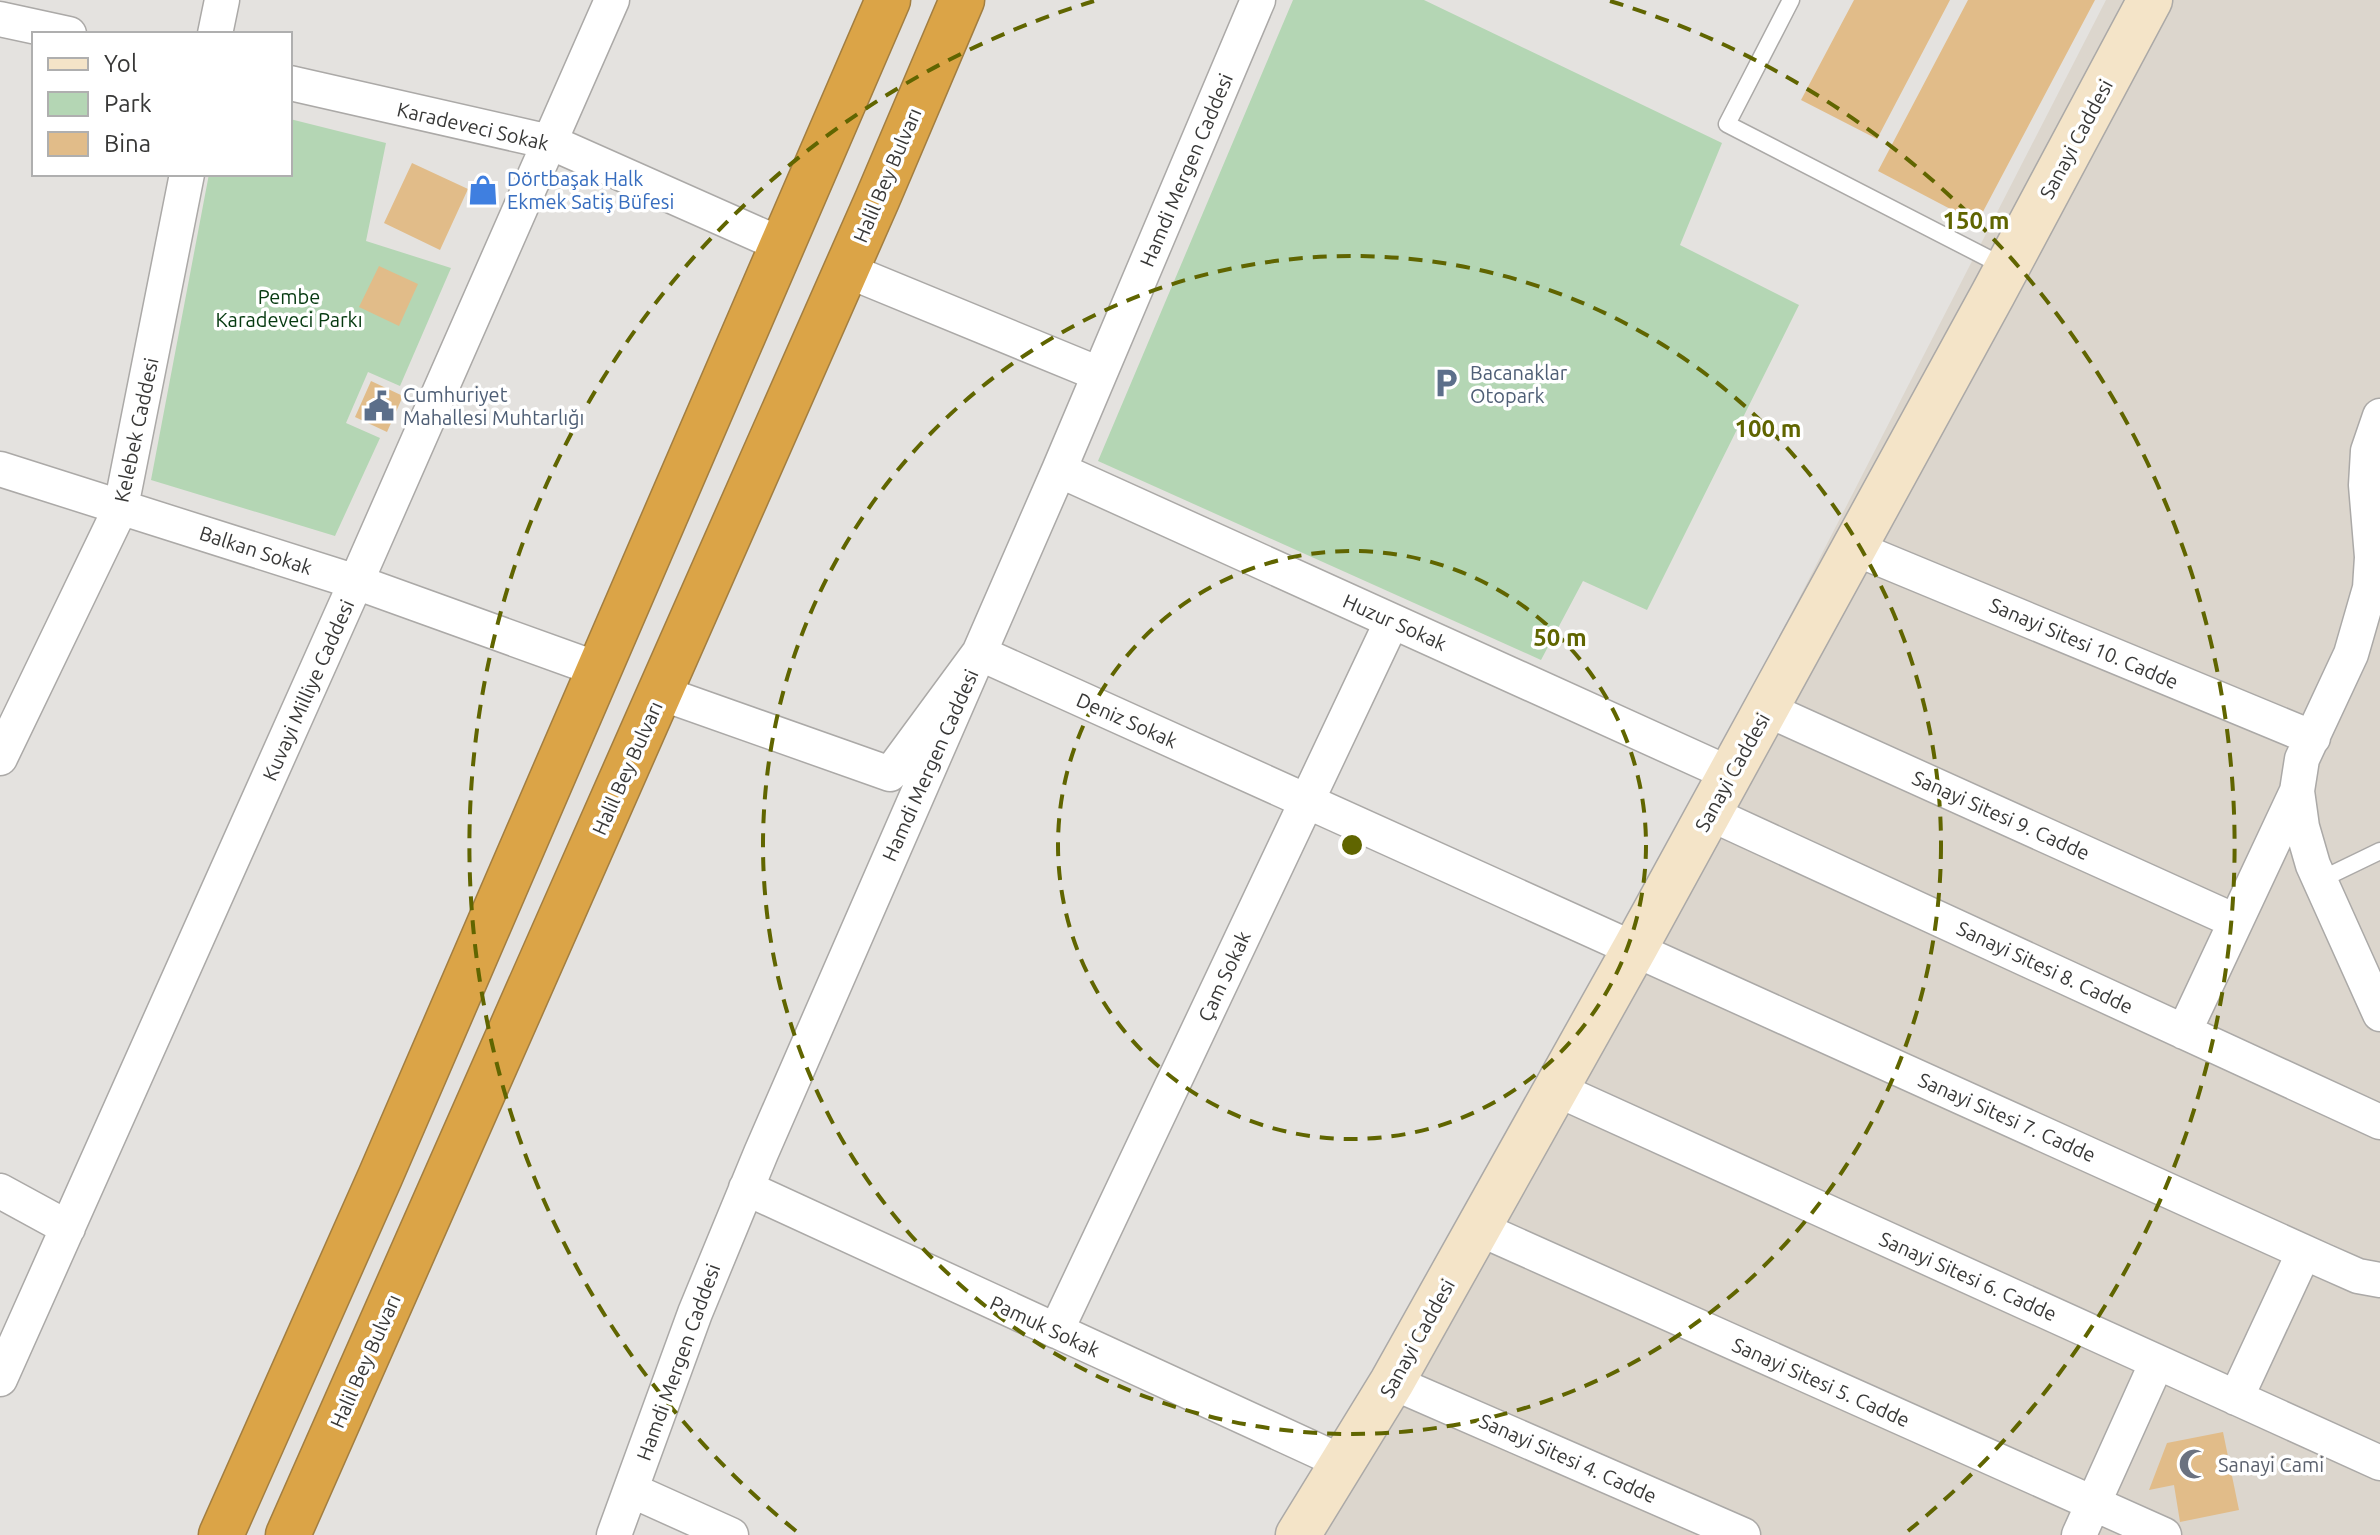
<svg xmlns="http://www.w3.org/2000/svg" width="2380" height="1535" font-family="Ubuntu,sans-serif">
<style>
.built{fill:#dcd6cd}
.green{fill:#b4d6b4}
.building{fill:#e1bc89}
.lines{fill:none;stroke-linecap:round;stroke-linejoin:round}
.lane-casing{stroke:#aba9a7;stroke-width:19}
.street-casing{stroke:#aba9a7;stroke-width:37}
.secondary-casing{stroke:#aba9a7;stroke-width:47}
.highway-casing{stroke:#a27e41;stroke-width:47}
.lane{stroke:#fff;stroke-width:16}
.street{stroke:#fff;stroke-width:34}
.secondary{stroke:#f4e4c8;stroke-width:44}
.highway{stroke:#dba447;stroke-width:44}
.ring{fill:none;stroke:#606500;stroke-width:4;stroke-dasharray:14 10}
.labels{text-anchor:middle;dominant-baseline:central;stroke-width:7;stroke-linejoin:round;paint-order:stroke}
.street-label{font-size:20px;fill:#383837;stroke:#fff}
.shop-label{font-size:20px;fill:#366cbe;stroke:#fff;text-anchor:start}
.park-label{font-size:20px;fill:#05390f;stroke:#fff}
.service-label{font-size:20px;fill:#4e5e75;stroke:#fff;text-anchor:start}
.worship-label{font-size:20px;fill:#5b616d;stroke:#fff;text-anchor:start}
.centre{fill:#606500;stroke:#fff;stroke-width:4}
.ring-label{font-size:24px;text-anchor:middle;font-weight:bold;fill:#606500;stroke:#fff;stroke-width:7;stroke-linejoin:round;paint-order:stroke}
</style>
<rect width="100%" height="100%" fill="#e4e2df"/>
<path class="built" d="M2106,0H2380V1535H1274L1555,1074Z"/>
<path class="green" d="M1293,0H1424L1722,143L1680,245L1799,305L1647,610L1583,581L1541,660L1098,461Z
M290,119L386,143L366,241L451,268L400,386L368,372L346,423L380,438L335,536L151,480L209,174H290Z"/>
<path class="building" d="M1854,0H1950L1877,139L1801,100Z
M1968,0H2095L1977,223L1878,171Z
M412,163L468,189L440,250L384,223Z
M379,266L418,284L399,326L359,307Z
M371,381L403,396L387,432L355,417Z
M2223,1432L2239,1510L2180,1522L2174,1485L2149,1490L2167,1443Z"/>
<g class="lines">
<g class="lane-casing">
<path id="lane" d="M1791,0L1727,124L2007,268
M2320,880L2380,851"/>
</g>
<g class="street-casing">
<path id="street" d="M0,19L69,34
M215,34L222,0
M290,83L550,142L782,245
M846,270L1099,374
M2380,416L2368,451L2366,485L2372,557L2370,588L2351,654L2302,759L2297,791L2302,827L2313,865L2380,1014
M0,469L356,582L600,670
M1059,470L1730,774
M1854,548L2313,738
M661,693L890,774L979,653L2324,1261L2358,1276L2380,1280
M1766,709L2235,921
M0,758L121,507L187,174
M1709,813L2380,1122
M2184,1032L2297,791
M1556,1089L2380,1463
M746,1188L1344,1463
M0,1191L68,1228
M1478,1228L2164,1535
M1056,1331L1392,621
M0,1379L356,582L612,0
M1392,1382L1743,1535
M2236,1398L2304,1252
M631,1490L731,1535
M614,1535L695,1313L761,1153L1059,470L1258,0
M2079,1535L2157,1362"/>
</g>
<g class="secondary-casing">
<path id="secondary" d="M1298,1535L1392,1382L1635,948L1993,294L2150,0"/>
</g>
<g class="highway-casing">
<path id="highway" d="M221,1535L380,1177L888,0
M288,1535L877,200L962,0"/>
</g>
<use href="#lane" class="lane"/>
<use href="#street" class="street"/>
<use href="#secondary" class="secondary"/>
<use href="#highway" class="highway"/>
</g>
<g class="ring">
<circle cx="1352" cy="845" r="294"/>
<circle cx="1352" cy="845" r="589"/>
<path d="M796 1531A883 883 0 0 1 1094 1M1610 1A883 883 0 0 1 1908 1531"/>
</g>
<defs>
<g id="shop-bare" transform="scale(2.4)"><path d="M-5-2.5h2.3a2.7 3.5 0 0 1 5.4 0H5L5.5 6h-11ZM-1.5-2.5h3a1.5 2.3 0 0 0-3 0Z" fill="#3f7fe0" stroke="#fff" stroke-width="2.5" paint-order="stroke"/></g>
<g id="parking-bare" transform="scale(2.4)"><path d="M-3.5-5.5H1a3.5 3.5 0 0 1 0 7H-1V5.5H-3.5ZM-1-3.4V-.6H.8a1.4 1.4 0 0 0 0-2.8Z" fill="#5c6f8a" stroke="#fff" stroke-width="2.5" paint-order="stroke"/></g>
<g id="civic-bare" transform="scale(2.4)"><path d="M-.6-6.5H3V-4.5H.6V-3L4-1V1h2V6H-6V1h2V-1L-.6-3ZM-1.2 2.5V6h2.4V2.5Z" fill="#5c6f8a" stroke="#fff" stroke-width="2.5" paint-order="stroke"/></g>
<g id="mosque-bare" transform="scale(2.4)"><path d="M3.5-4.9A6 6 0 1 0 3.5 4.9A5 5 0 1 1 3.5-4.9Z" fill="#6b7280" stroke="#fff" stroke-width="2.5" paint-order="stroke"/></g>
</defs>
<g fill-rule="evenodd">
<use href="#shop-bare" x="483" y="190"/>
<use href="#parking-bare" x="1446" y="383"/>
<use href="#civic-bare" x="379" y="406"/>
<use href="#mosque-bare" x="2194" y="1464"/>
</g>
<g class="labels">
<g class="street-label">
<text transform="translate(473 126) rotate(13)">Karadeveci Sokak</text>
<text transform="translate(2076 139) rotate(-62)">Sanayi Caddesi</text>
<text transform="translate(1186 170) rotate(-67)">Hamdi Mergen Caddesi</text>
<text transform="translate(887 175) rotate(-67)">Halil Bey Bulvarı</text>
<text transform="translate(136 430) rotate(-78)">Kelebek Caddesi</text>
<text transform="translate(256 550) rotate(18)">Balkan Sokak</text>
<text transform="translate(1395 622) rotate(24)">Huzur Sokak</text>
<text transform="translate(2084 643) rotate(23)">Sanayi Sitesi 10. Cadde</text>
<text transform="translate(308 690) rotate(-66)">Kuvayi Milliye Caddesi</text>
<text transform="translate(1127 720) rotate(24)">Deniz Sokak</text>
<text transform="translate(930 765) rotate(-66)">Hamdi Mergen Caddesi</text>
<text transform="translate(627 768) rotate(-66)">Halil Bey Bulvarı</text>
<text transform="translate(1732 772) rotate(-61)">Sanayi Caddesi</text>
<text transform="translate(2001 815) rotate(24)">Sanayi Sitesi 9. Cadde</text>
<text transform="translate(2045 967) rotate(25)">Sanayi Sitesi 8. Cadde</text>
<text transform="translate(1224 976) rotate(-65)">Çam Sokak</text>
<text transform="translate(2007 1117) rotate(24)">Sanayi Sitesi 7. Cadde</text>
<text transform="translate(1968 1276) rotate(24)">Sanayi Sitesi 6. Cadde</text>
<text transform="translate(1045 1326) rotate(25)">Pamuk Sokak</text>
<text transform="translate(1417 1338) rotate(-61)">Sanayi Caddesi</text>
<text transform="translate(365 1361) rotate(-66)">Halil Bey Bulvarı</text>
<text transform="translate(678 1362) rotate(-70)">Hamdi Mergen Caddesi</text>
<text transform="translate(1821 1382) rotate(24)">Sanayi Sitesi 5. Cadde</text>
<text transform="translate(1568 1458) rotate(24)">Sanayi Sitesi 4. Cadde</text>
</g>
<g class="shop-label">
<text x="507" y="178">Dörtbaşak Halk<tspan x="507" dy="23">Ekmek Satiş Büfesi</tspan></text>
</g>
<g class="park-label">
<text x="289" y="296">Pembe<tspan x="289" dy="23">Karadeveci Parkı</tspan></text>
</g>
<g class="service-label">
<text x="1470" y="372">Bacanaklar<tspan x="1470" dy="23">Otopark</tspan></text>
<text x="403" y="394">Cumhuriyet<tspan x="403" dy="23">Mahallesi Muhtarlığı</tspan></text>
</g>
<g class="worship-label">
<text x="2218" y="1464">Sanayi Cami</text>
</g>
</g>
<circle cx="1352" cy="845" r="12" class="centre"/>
<g class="ring-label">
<text x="1976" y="229">150 m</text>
<text x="1768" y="437">100 m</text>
<text x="1560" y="646">50 m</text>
</g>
<rect x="32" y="32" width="260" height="144" fill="#ffffff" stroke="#afafaf" stroke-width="2"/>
<rect x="48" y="58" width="40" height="12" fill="#f4e4c8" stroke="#afafaf" stroke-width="2"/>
<text x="104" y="72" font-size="24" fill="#383837">Yol</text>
<rect x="48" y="92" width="40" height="24" fill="#b4d6b4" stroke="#afafaf" stroke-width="2"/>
<text x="104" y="112" font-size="24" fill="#383837">Park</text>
<rect x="48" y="132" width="40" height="24" fill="#e1bc89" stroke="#afafaf" stroke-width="2"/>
<text x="104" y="152" font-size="24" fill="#383837">Bina</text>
</svg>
